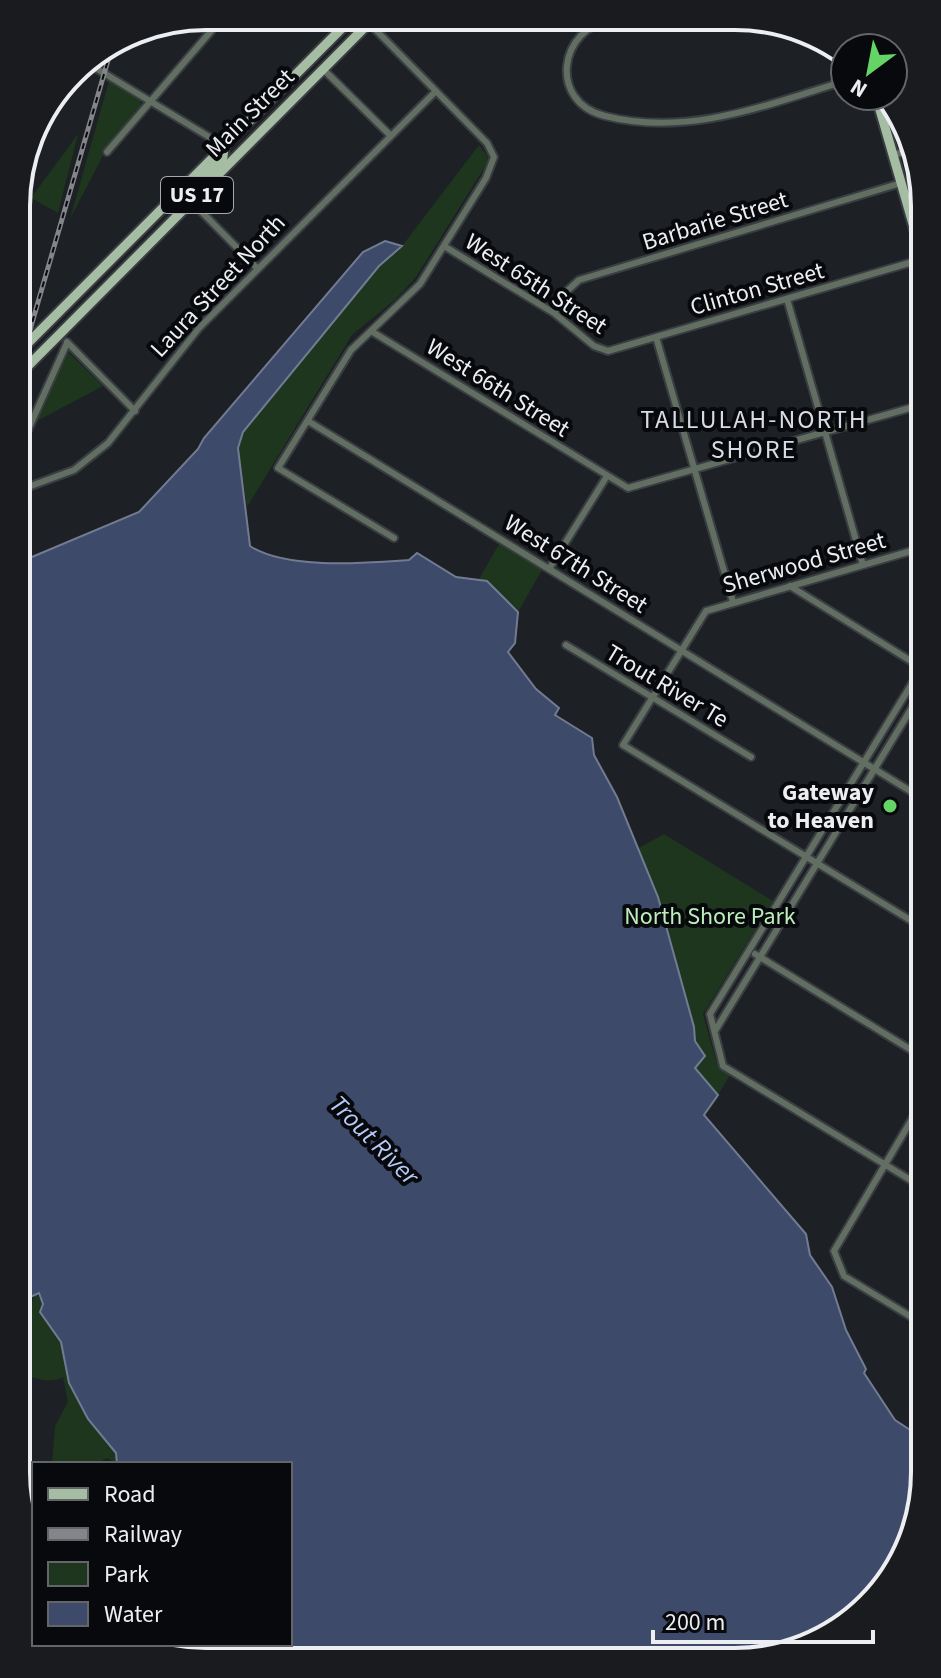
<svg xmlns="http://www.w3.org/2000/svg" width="941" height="1678" font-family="'Source Sans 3',sans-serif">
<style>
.green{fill:#1d361d}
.water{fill:#3e4a69;stroke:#727b92;stroke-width:2}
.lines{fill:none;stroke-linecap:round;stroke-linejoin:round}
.street-casing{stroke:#3a3d42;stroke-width:10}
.primary-casing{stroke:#3a3d42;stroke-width:13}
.street{stroke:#616e61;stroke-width:6}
.primary{stroke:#a4bda3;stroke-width:9}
.rail-casing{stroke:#83858a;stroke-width:5}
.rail{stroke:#08090c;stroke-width:2;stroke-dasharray:6;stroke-linecap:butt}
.poi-dot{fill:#65d467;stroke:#08090c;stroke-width:3}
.labels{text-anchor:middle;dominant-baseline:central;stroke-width:8;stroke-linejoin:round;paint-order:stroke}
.shield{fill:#08090c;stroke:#a8a9ad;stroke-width:2}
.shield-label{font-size:22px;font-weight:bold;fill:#eceef2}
.street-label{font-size:24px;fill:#eceef2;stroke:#08090c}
.poi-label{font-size:24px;font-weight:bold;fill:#eceef2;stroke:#08090c;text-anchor:end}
.park-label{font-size:24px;fill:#bcedbb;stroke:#08090c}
.neighbourhood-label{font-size:26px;letter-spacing:2px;fill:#d8dbe3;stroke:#08090c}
.water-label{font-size:26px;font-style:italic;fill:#b6c9f7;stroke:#08090c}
.rim{fill:none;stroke:#eceef2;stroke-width:4}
</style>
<rect width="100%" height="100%" fill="#1d2025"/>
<path class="green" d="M109,81L139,99L142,106L108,146L70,219Z
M78,134L58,213L31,198Z
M479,145L488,157L486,165L416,277L396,299L352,335L247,507L238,448L243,432L379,266L402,246Z
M69,353L103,386L35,422L59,362Z
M499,544L542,570L518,612L487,581L479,579Z
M664,834L773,901L703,1014L716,1061L730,1075L718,1095L695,1068L705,1056L695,1041L694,1027L658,897L637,849Z
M36,1292L43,1304L40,1312L61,1342L69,1383L88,1419L116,1453L117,1464L107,1458L96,1464H52L55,1426L68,1402L63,1377C55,1383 34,1380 25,1374V1318Z"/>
<path class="water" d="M385,241L402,246L379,266L243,432L238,448L250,546C286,570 366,563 409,560L417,553L456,577L487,581L518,612L515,643L508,652L536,689L559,708L555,715L592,738L594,755L617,797L658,897L694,1027L695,1041L705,1056L695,1068L718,1095L704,1115L806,1234L810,1255L832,1287L846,1330L866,1369L864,1373L895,1420L924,1439L925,1485L885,1588L796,1652L205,1660L198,1644H290V1464H117L116,1453L88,1419L69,1383L61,1342L40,1312L43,1304L39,1293L28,1298L25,1274L20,562L139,512L198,449L204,438L363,252Z"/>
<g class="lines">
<g class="street-casing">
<path id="street" d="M613,19C558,28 548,102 605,116C688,137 766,105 845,81
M699,19H749
M369,23L487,143L494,157L486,178L420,284L351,350L278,468L394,538
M84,61L224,146
M323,69L391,136
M107,152L224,16
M893,155L915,149
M191,201L257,268
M444,246L554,313L594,346L608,351L916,261
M787,299L863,565
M554,313L567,291L579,280L901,183
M371,331L628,488L917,406
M656,337L733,602
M67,342L135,411
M308,421L920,797
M19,450L67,343
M20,490L74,470L108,443L199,328L436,91
M918,549L706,611L623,745L920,926
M549,569L607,476
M790,586L919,666
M566,645L751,757
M919,672L710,1014L723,1066L922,1187
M755,954L921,1056
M715,1031L919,696
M922,1102L834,1251L844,1276L923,1324"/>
</g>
<g class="primary-casing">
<path id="primary" d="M876,96L915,231
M179,206L223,157L224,146
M19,352L353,17
M19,375L375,17"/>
</g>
<use href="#street" class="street"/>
<use href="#primary" class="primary"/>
<g class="rail-casing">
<path id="rail" d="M19,368L113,43"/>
</g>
<use href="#rail" class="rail"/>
</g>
<circle class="poi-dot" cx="890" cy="806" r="8"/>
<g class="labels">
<rect class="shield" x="161" y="177" width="72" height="36" rx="6"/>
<g class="shield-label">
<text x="197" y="195">US 17</text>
</g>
<g class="street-label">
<text transform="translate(250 113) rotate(-45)">Main Street</text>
<text transform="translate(715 221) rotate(-17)">Barbarie Street</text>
<text transform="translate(536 284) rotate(33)">West 65th Street</text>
<text transform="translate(218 286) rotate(-47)">Laura Street North</text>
<text transform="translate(757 289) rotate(-16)">Clinton Street</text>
<text transform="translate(498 388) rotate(32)">West 66th Street</text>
<text transform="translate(804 563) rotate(-16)">Sherwood Street</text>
<text transform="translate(576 564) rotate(32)">West 67th Street</text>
<text transform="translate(667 686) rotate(31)">Trout River Te</text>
</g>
<g class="poi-label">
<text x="874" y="792">Gateway<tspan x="874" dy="28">to Heaven</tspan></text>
</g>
<g class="park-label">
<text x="710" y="916">North Shore Park</text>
</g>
<g class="neighbourhood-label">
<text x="754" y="419">TALLULAH-NORTH<tspan x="754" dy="30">SHORE</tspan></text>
</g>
<g class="water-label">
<text transform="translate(374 1140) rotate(45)">Trout River</text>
</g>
</g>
<path d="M0 0H941V1678H0ZM206 30H735A176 176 0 0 1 911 206V1472A176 176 0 0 1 735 1648H206A176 176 0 0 1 30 1472V206A176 176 0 0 1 206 30Z" fill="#1a1b1e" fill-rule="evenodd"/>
<path class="rim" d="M206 30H735A176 176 0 0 1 911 206V1472A176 176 0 0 1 735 1648H206A176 176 0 0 1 30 1472V206A176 176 0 0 1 206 30Z"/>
<rect x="32" y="1462" width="260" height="184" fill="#08090c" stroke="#636568" stroke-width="2"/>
<rect x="48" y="1488" width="40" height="12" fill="#a4bda3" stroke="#636568" stroke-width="2"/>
<text x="104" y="1502" font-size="24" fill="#eceef2">Road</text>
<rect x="48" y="1528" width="40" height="12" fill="#83858a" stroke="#636568" stroke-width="2"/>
<text x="104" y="1542" font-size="24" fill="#eceef2">Railway</text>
<rect x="48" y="1562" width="40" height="24" fill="#1d361d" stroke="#636568" stroke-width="2"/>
<text x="104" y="1582" font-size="24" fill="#eceef2">Park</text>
<rect x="48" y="1602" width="40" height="24" fill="#3e4a69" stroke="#636568" stroke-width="2"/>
<text x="104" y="1622" font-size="24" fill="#eceef2">Water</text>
<g transform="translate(869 72) rotate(212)"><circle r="38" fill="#08090c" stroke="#636568" stroke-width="2"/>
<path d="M0-6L14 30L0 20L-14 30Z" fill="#65d467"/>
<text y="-12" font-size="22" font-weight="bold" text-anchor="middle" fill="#eceef2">N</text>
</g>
<path d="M653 1630v12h220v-12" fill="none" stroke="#eceef2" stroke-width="4"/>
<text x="665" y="1630" font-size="24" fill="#eceef2" stroke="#08090c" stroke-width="6" paint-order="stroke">200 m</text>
</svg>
